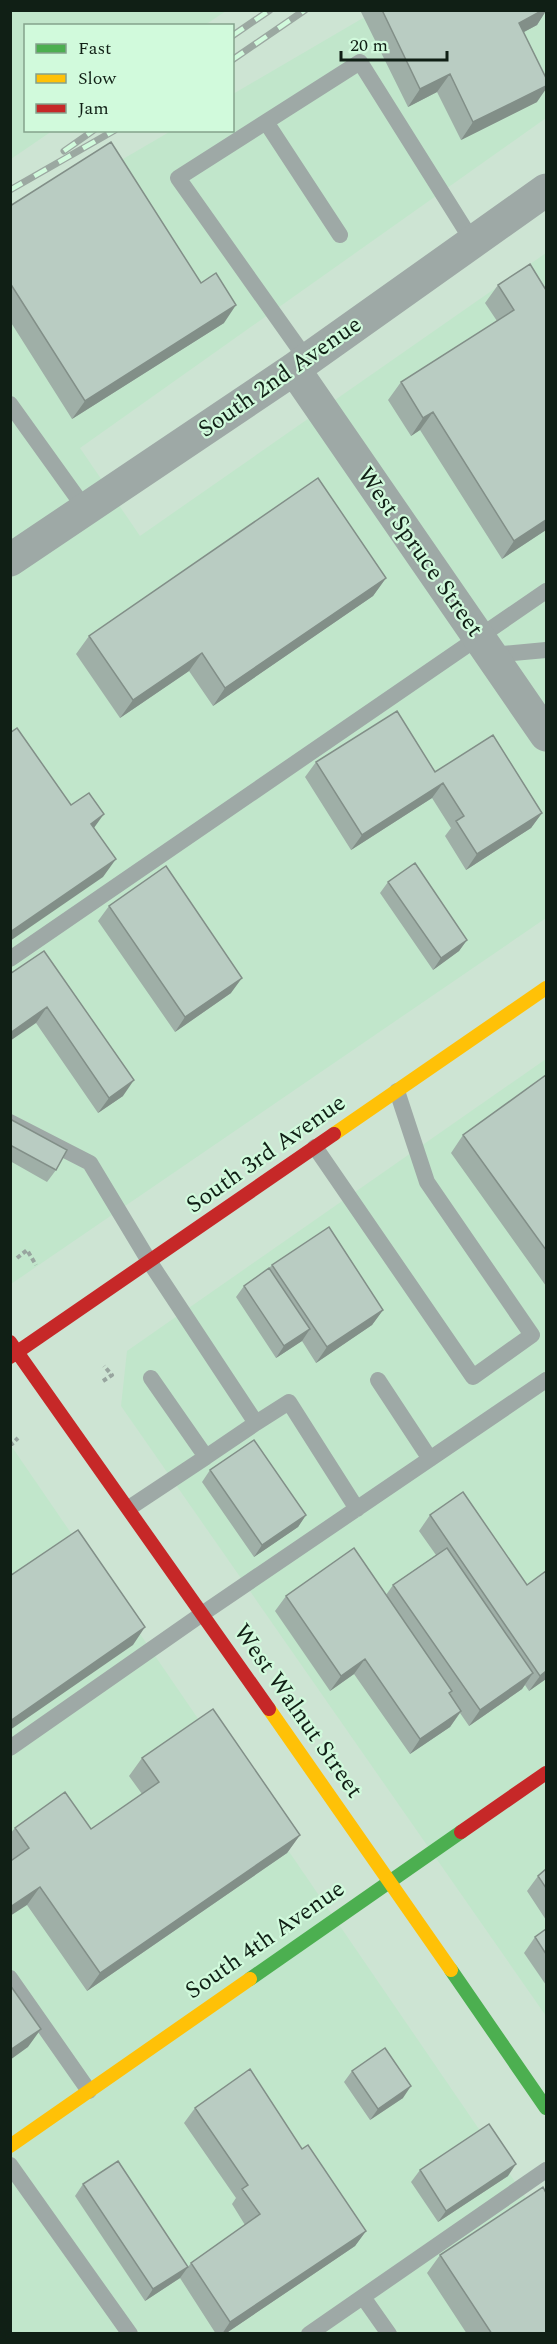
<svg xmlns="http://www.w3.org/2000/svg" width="557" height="2344" font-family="Spectral,serif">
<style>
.built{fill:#c1e6cb}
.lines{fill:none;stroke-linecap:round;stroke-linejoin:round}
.path{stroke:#98a59f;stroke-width:4;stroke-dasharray:4.5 3;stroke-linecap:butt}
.lane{stroke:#9ea9a6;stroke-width:16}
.street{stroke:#9ea9a6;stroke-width:33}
.fast{stroke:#4caf50;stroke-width:14}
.slow{stroke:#ffc107;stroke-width:14}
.jam{stroke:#c62828;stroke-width:14}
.rail-casing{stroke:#9ba8a1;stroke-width:7}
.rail{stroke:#d1fadc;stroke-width:4.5;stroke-dasharray:14;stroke-linecap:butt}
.wall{fill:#9fafa7}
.shaded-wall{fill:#828f88}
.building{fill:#b9ccc2;stroke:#828f88;stroke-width:1.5}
.labels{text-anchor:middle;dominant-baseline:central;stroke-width:4.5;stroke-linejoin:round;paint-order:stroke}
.street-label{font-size:24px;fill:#101f15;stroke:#d1fadc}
</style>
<rect width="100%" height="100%" fill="#cde4d3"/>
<path class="built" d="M11,10H226V11L205,25L26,26V130L52,131L11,159Z
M375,11H546V118L80,448L140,536L546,253V918L11,1284L10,225L171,131L232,130L233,94Z
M546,1059V2016L121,1406L127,1351Z
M10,1444L546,2227V2333H11Z"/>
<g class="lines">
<path class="path" d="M17,1258L27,1250L36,1265
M103,1381L112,1375L104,1366
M10,1442L12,1444L18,1438"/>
<path class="lane" d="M266,122L340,235
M307,360L178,178L360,62L473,242
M10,404L86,510
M492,655L546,650
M10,959L546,591
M10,1122L90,1163L149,1261L256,1423L289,1402L357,1509
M315,1147L473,1377L532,1335L427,1182L397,1091
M151,1378L206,1457L256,1423
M378,1380L430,1459
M129,1508L206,1457
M10,1748L202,1614L546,1380
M10,1978L89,2091
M10,2165L130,2334
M363,2297L389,2334
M309,2334L546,2170"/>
<path class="street" d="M294,369L546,735
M10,560L294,369L546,190"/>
<path class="fast" d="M451,1970L546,2108
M250,1979L461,1832"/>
<path class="slow" d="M334,1134L546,988
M269,1709L451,1970
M10,2146L250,1979"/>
<path class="jam" d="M10,1342L269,1709
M10,1357L334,1134
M461,1832L546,1773"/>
<g class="rail-casing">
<path id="rail" d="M232,36L270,10
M232,60L305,10
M64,151L94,130
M10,190L115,130"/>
</g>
<use href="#rail" class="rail"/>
</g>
<path class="wall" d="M360,10H546L537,25L524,32L537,102L461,140L437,92L408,107Z
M10,206L224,323L72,419L10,321Z
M498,285L546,290V530L502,559L420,430L411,436L388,400L401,382L497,321L485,303Z
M386,578L373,596L213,706L189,671L120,718L76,654L89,636Z
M316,762L435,772L542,813L531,828L466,870L445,836L451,828L432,798L351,850L305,777Z
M388,882L467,940L459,951L433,970L380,893Z
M109,906L231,993L175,1032L98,921Z
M44,951L123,1096L98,1113L36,1023Z
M546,1075V1286L451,1153L463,1135Z
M10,1119L56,1170L47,1182L10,1161Z
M272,1265L383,1310L372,1325L316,1363L302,1341L276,1358L236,1297L244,1286L269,1268Z
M210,1470L306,1515L298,1527L254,1557L202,1482Z
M430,1515L546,1679L529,1691L525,1685L522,1689L469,1726L460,1713L450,1727L410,1754L354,1674L330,1691L275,1611L286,1596L386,1595L393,1585L436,1555L419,1531Z
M142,1758L300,1835L287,1853L87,1991L27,1905L10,1857V1834L15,1828L91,1829L142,1794L129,1776Z
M546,1869V1920L527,1891L538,1876Z
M546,1929V1985L524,1953L535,1937Z
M352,2071L403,2098L370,2120L344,2082Z
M195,2108L302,2149L366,2231L355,2246L225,2334H216L180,2278L145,2301L75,2196L83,2184L188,2267L191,2263L245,2225L232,2204L236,2198L184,2123Z
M420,2170L508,2176L438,2222L411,2182Z
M440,2255L546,2334H467L427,2273Z"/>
<path class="shaded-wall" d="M543,10H546V11L537,25L507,41L519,23Z
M450,74L437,92L408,107L420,89Z
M546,86V89L537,102L461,140L473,122Z
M236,305L224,323L72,419L85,401Z
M433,412L420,430L411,436L423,418Z
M546,520V530L502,559L514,541Z
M386,578L373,596L213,706L225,688Z
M202,653L189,671L120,718L133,700Z
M443,783L432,798L351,850L362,835Z
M542,813L531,828L466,870L477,854Z
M104,814L91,832V824Z
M116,859L103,877L10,941V932Z
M467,940L459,951L433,970L441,958Z
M242,978L231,993L175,1032L185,1017Z
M47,1007L36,1023L10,1041V1033Z
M134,1080L123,1096L98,1113L109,1098Z
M383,1310L372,1325L316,1363L327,1347Z
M310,1329L302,1341L276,1358L284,1346Z
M306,1515L298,1527L254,1557L262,1545Z
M145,1627L133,1645L10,1730V1721Z
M365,1659L354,1674L330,1691L341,1676Z
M546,1671V1679L529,1691L540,1676Z
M533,1673L522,1689L469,1726L480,1710Z
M461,1711L450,1727L410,1754L420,1739Z
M300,1835L287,1853L87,1991L100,1973Z
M40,1887L27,1905L10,1916V1907Z
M41,2029L28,2047L10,2060V2050Z
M411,2086L403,2098L370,2120L378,2109Z
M516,2164L508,2176L438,2222L446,2211Z
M366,2231L355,2246L225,2334H222L230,2322Z
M188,2267L180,2278L145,2301L153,2289Z"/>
<path class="building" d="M382,10H543L519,23L546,78V86L473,122L450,74L420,89Z
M111,142L201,283L216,273L236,305L85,401L10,283V206Z
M530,264L546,290V520L514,541L433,412L423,418L401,382L514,310L498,285Z
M318,478L386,578L225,688L202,653L133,700L89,636Z
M397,711L435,772L493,735L542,813L477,854L456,821L464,816L443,783L362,835L316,762Z
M17,728L71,805L89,793L104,814L91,824L116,859L10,932V733Z
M415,863L467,940L441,958L388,882Z
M166,866L242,978L185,1017L109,906Z
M44,951L134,1080L109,1098L47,1007L10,1033V974Z
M546,1075V1250L463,1135Z
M10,1119L67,1150L56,1170L10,1145Z
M329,1227L383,1310L327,1347L272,1265Z
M269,1268L310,1329L284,1346L244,1286Z
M254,1440L306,1515L262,1545L210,1470Z
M463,1492L527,1585L546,1571V1671L540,1676L430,1515Z
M78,1530L145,1627L10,1721V1576Z
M354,1548L452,1691L449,1693L461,1711L420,1739L365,1659L341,1676L286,1596Z
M447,1548L533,1673L480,1710L393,1585Z
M213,1709L300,1835L100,1973L40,1887L10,1907V1858L12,1860L29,1848L15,1828L65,1792L91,1829L159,1782L142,1758Z
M546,1869V1888L538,1876Z
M546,1929V1954L535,1937Z
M10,1985L41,2029L10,2050Z
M385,2048L411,2086L378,2109L352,2071Z
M250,2069L302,2149L308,2145L366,2231L230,2322L191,2263L260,2214L242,2189L248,2185L195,2108Z
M489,2124L516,2164L446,2211L420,2170Z
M118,2161L188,2267L153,2289L83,2184Z
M543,2187L546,2193V2334H492L440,2255Z"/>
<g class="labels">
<g class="street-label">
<text transform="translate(280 377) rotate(-35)">South 2nd Avenue</text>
<text transform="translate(420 552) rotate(55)">West Spruce Street</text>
<text transform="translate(266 1154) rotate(-35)">South 3rd Avenue</text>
<text transform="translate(298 1711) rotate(55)">West Walnut Street</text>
<text transform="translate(265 1940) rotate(-35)">South 4th Avenue</text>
</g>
</g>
<rect width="557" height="2344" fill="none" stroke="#101f15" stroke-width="24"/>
<rect x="24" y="24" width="210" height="108" fill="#d1fadc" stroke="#84a28c" stroke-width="1.5"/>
<rect x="36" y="44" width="30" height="9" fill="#4caf50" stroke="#84a28c" stroke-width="1.5"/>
<text x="78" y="54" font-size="18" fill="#101f15">Fast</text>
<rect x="36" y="74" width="30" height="9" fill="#ffc107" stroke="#84a28c" stroke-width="1.5"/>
<text x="78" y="84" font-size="18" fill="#101f15">Slow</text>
<rect x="36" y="104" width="30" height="9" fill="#c62828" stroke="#84a28c" stroke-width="1.5"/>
<text x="78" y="114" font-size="18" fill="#101f15">Jam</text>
<path d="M341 51v9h106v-9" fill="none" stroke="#101f15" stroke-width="3"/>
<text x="350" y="51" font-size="18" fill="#101f15" stroke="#d1fadc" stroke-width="4.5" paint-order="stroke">20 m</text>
</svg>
